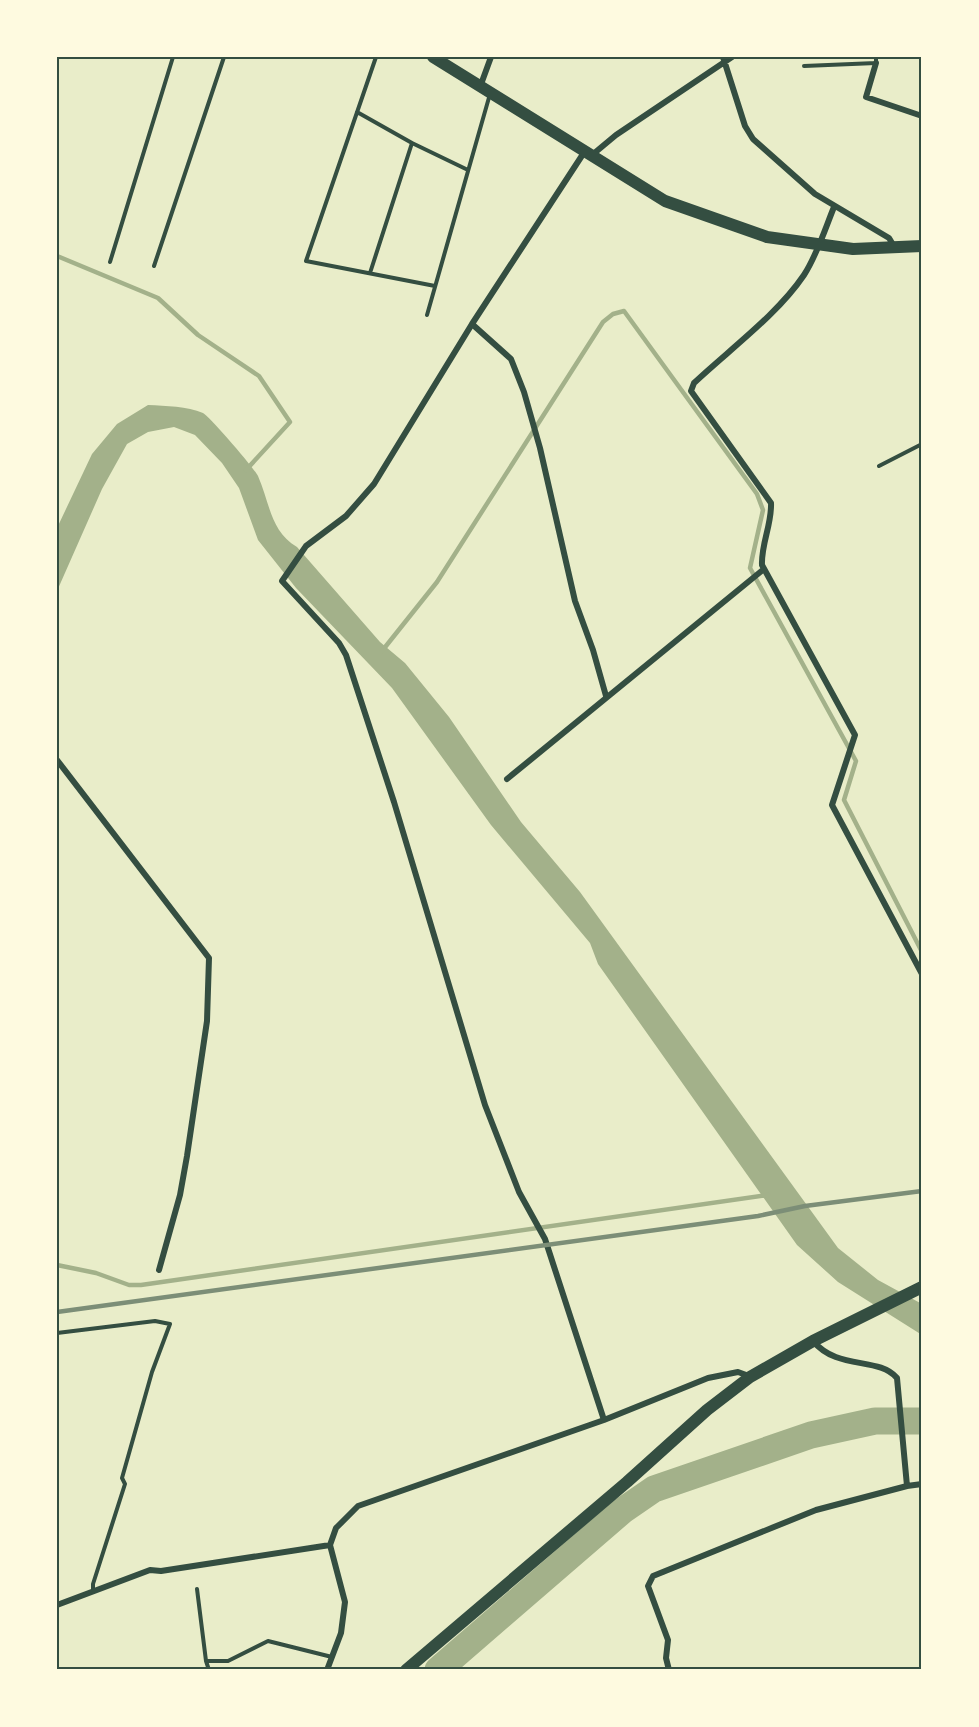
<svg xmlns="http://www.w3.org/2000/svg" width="979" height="1727" font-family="'Golos Text',sans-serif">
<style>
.water{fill:#a3b18a}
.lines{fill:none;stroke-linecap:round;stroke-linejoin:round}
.stream{stroke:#a3b18a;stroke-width:4.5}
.river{stroke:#a3b18a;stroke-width:27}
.service{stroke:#344e41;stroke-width:4}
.minor{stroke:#344e41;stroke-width:6}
.secondary{stroke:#344e41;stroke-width:12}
.rail{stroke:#7c8e77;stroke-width:4.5}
.neatline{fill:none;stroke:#344e41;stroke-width:2}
</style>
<rect width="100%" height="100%" fill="#e9edc9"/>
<path class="water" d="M148,405C166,406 187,406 203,413C209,416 255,469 258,476C270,503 270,531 297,547L380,642L405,663L449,717L521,822L580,892L838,1248L878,1280L922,1304V1335L838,1282L797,1245L598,964L590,943L491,825L392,688L296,588L258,540L239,488L222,463L195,435L174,427L148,432L127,444L102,489L57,591V528L92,454L117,424Z"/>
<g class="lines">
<path class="stream" d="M57,256L158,298L198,335L259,376L290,422L246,470
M382,651L437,582L603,322L613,314L624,311L757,494L763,510L750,568L856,761L844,800L922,952
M57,1265L96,1273L129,1285H141L768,1195"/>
<path class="river" d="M438,1670L622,1511L654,1489L811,1435L875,1421H922"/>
<path class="service" d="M376,57L306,261L435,286
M804,66L876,63V57
M357,112L412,143L370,273
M412,143L468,170
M110,262L173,57
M154,266L224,57
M427,315L490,94
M879,466L922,444
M57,1333L155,1321L170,1324L152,1372L122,1478L125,1484L93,1584V1592
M197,1589L206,1661H228L268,1641L332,1657
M206,1661L209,1670"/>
<path class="minor" d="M723,57L745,126L753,139L815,194L889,238L895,248
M876,63L866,97L922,116
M480,87L491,57
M585,151L472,324L374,484L346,516L306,546L282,581L339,643L346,655L394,802L485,1105L519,1192L545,1239L604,1420
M592,155L616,135L732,57
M834,207C825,229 817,255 804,275C777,315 729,350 694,383L691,391L771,503C772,524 761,544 762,565L855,735L832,805L922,974
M472,324L511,359L524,392L540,448L575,601L593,650L606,696
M57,760L209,958L207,1021L187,1156L180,1195L159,1270
M507,779L764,569
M813,1341C838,1371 878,1356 897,1378L907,1486L922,1484
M57,1605L150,1570L161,1571L330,1545
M327,1670L341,1633L345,1602L330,1545L336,1528L358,1506L604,1420L708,1378L738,1372L749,1376
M669,1670L666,1658L668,1640L648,1586L653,1576L816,1510L907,1486"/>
<path class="secondary" d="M433,57L665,201L767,237L853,249L922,246
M406,1670L627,1482L707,1410L750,1377L813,1341L922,1287"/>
<path class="rail" d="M57,1312L758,1216L805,1206L922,1191"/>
</g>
<rect width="979" height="1727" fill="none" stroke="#fefae0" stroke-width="117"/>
<rect x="58" y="58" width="862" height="1610" class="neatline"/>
</svg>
